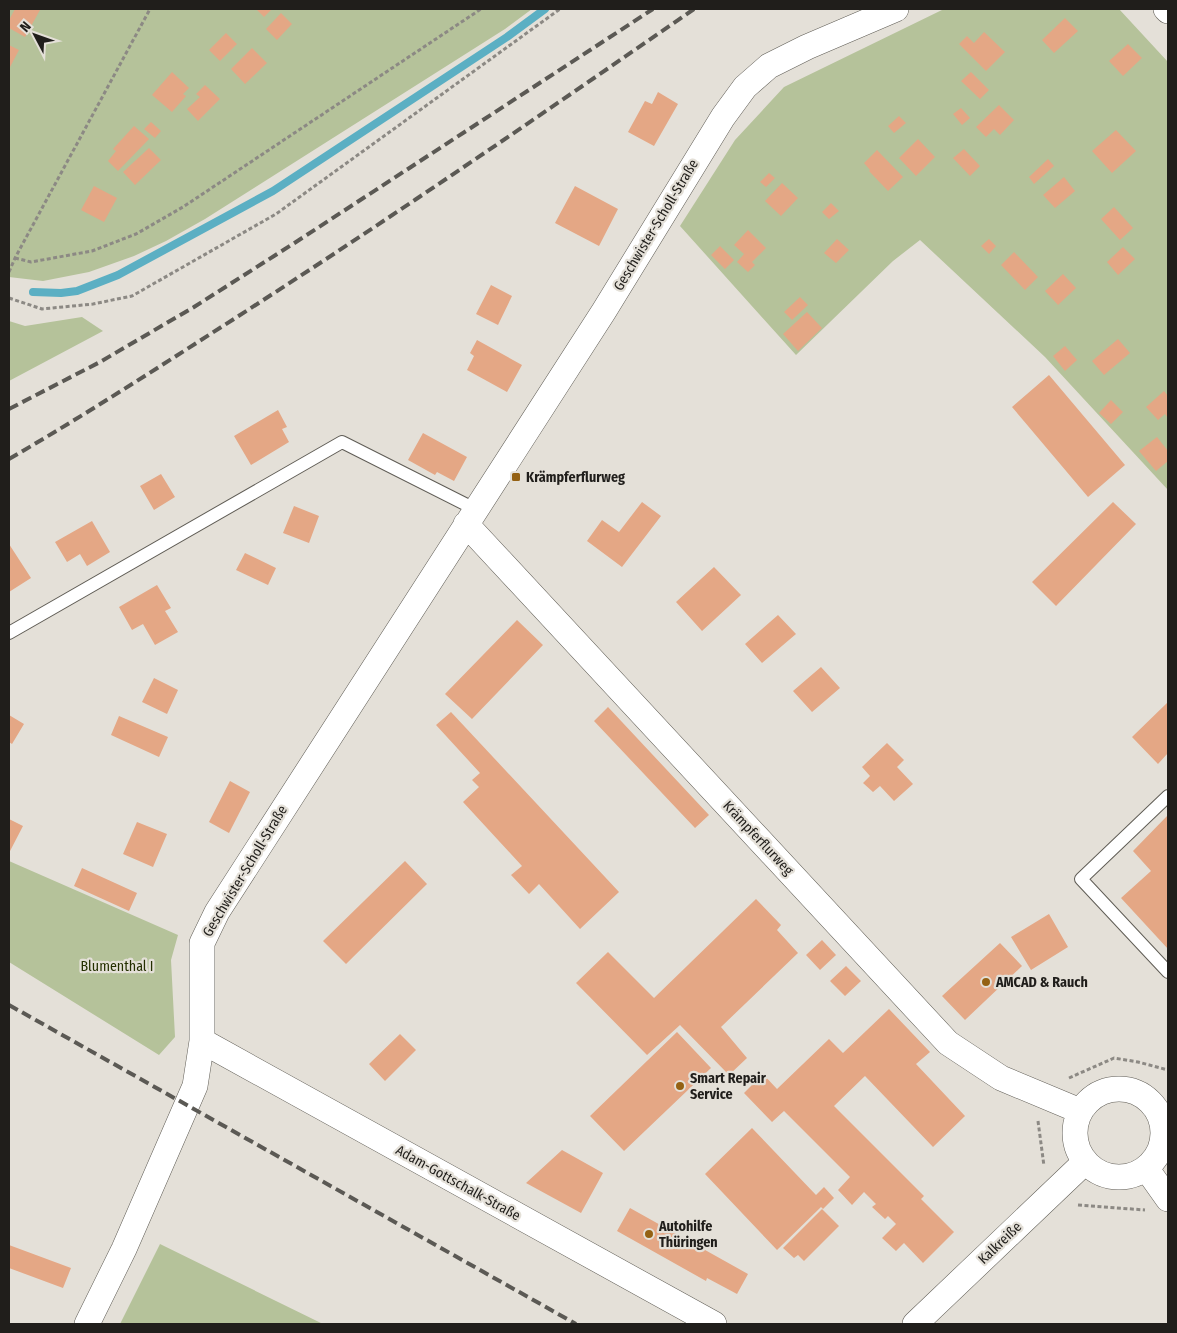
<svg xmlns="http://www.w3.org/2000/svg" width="1177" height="1333" font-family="'Fira Sans Condensed',sans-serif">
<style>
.green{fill:#b5c29a}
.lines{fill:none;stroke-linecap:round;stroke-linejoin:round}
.stream{stroke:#5bafc3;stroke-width:8}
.building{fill:#e4a785}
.service-casing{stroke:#5f5c55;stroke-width:14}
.minor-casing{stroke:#5f5c55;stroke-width:26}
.path{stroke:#8c8984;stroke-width:3;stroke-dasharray:4 2.5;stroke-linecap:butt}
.service{stroke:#fff;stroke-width:12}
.minor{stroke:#fff;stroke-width:25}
.rail{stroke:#5b5954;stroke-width:4;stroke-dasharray:10 5;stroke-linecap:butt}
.poi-dot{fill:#946113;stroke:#e4e0d8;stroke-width:2}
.labels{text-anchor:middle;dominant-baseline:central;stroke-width:4.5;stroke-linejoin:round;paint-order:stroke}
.street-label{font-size:14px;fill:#201e1b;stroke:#e4e0d8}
.poi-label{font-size:14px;font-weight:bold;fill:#201e1b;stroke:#e4e0d8;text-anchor:start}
.park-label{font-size:14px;fill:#242f00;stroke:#e4e0d8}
</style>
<rect width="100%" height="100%" fill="#e4e0d8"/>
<path class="green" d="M9,9H532L505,29L205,219L166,241L134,256L89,272L43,281L9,277Z
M944,9H1119L1168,62V490L1045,357L920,240L893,261L796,355L680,226L735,140L784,87Z
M82,317L103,331L9,381V321L25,326Z
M9,861L178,935L171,960L175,1037L159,1055L9,962Z
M160,1244L323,1324H120Z"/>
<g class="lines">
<path class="stream" d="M33,292L61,293L77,291L118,275L273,191L507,37L545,9"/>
</g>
<path class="building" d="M15,9L40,10L25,37L9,28V20Z
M256,9H272L264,17Z
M281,13L292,24L277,40L266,29Z
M1065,18L1078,31L1054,53L1042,40Z
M984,32L1005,52L986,71L959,44L967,36L974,43Z
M226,33L237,44L220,61L209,50Z
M1128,44L1142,58L1123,76L1109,61Z
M9,45L19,50L9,69Z
M252,48L267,63L245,84L231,69Z
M172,72L189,88L183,94L186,96L172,112L152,95Z
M971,72L989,90L980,99L961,81Z
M205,85L220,99L198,121L187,109L200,97L196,94Z
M658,92L678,104L654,146L628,132L645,101L652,104Z
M999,105L1014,120L1000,135L994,129L986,137L976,127Z
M961,108L970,118L962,125L953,114Z
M899,116L906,123L894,133L888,126Z
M151,122L161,131L155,138L144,129Z
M134,126L149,139L118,171L108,161L116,151L113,149Z
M1116,130L1136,151L1112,173L1092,151Z
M918,139L935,157L916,176L899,158Z
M149,148L161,160L135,185L123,172Z
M964,149L980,166L970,176L953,158Z
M877,150L903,177L888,191L869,171L870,170L864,163Z
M1048,159L1054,166L1034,184L1029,177Z
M769,173L775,178L766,187L760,182Z
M1064,177L1075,191L1055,208L1043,195Z
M782,183L798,198L781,216L765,201Z
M94,186L117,198L104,222L81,210Z
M575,186L618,209L599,246L555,223Z
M831,203L839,211L829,219L822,212Z
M1114,207L1133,228L1120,240L1101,219Z
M748,230L766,248L752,262L755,265L748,272L737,262L744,254L734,245Z
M837,239L849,250L836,263L824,253Z
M989,239L996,246L989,254L981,246Z
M720,246L734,260L725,269L711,255Z
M1123,247L1135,259L1118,275L1107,262Z
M1014,252L1038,277L1025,290L1001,265Z
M1063,274L1076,288L1058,305L1045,291Z
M491,285L512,296L498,325L476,314Z
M800,297L808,305L792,320L784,312Z
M807,312L822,328L798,351L783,334Z
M1118,339L1130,353L1104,375L1092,361Z
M477,340L522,365L507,392L467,370L474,356L470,353Z
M1065,346L1077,360L1065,371L1053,356Z
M1049,375L1125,465L1088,497L1012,407Z
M1164,391L1168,396V418L1165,414L1158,420L1146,407Z
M1111,400L1123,412L1111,424L1099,413Z
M278,410L287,427L282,429L289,442L251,465L234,436Z
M423,433L467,457L454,481L437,472L435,475L408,460Z
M1157,437L1168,451V461L1156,471L1139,451Z
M161,474L175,497L154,510L140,486Z
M642,502L661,516L622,567L587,541L602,520L619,532Z
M1113,502L1136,524L1056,606L1032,582Z
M294,506L319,516L309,543L283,533Z
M92,521L110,552L87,566L80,554L67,562L55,542Z
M9,544L31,578L9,592Z
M245,553L276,568L268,585L236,570Z
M714,567L741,595L702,631L676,602Z
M157,585L171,608L165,611L178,632L155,645L143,624L132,630L119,607Z
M778,615L796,634L762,663L745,644Z
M517,620L543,645L472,719L445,694Z
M821,667L840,688L812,712L793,691Z
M154,678L178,690L167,714L142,702Z
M1168,702V753L1158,764L1132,737Z
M608,707L709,815L695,828L594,721Z
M451,712L619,892L580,929L539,884L529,894L511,875L522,866L463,802L479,787L472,780L480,773L436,725Z
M9,715L24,724L12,744L9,742Z
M119,716L168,737L159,757L111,735Z
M887,743L904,760L897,767L913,784L894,801L880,786L873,792L863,783L870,776L862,767Z
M230,781L250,792L229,833L209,822Z
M1168,815V949L1121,898L1151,871L1133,851Z
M9,819L23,826L9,853Z
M137,822L167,834L153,867L123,854Z
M405,861L427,884L346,964L323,941Z
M82,868L137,893L129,911L74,886Z
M756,899L781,925L777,930L798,953L721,1027L747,1058L729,1075L680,1025L647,1055L576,983L608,952L654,998Z
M1049,914L1068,947L1031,970L1011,937Z
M822,940L836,955L820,970L806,955Z
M1000,943L1022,966L965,1020L942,996Z
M846,966L861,981L845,996L830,981Z
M889,1009L930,1052L916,1064L965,1116L933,1147L865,1076L834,1106L924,1196L921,1199L954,1232L923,1263L904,1243L896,1251L882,1238L896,1224L888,1216L885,1219L872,1207L876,1204L864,1192L852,1205L838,1190L850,1177L784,1111L772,1122L744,1093L763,1074L777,1089L829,1039L843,1053Z
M677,1032L711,1068L624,1151L590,1116Z
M400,1034L416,1050L385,1081L369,1064Z
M752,1128L816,1195L824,1187L834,1198L823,1209L821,1207L777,1250L705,1174Z
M562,1150L603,1173L581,1213L526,1183Z
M630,1208L748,1274L737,1294L707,1278L706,1281L617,1231Z
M822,1209L839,1226L804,1261L798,1255L794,1258L783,1248Z
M9,1245L71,1268L63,1288L9,1268Z"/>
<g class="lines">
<g class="service-casing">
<path id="service" d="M9,633L342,442L475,509
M1168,796L1081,879L1168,972"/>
</g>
<g class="minor-casing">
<path id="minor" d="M1166,9L1168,11
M466,524L948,1043L1001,1078L1080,1111
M202,1041L714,1324
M1075 1133a44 44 0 1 1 88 0a44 44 0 1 1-88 0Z
M1146,1168L1168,1199
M87,1324L124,1249L195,1086L202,1041V943L217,912L604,311L723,117L745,87L769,66L807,47L896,9
M915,1324L1085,1162"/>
</g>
<path class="path" d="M15,258L31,262L92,251L136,234L183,207L481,9
M9,272L15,258L150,9
M9,298L42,309L93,304L132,296L276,214L560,9
M1069,1078L1114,1058L1138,1062L1168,1070
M1038,1121L1044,1166
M1078,1205L1145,1210"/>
<use href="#service" class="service"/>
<use href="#minor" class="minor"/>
<path class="rail" d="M9,409L100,362L194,307L296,242L653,9
M9,459C78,419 145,376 212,333C375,229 535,119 694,9
M9,1005L576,1324"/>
</g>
<g class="poi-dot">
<rect x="511" y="472" width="10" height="10" rx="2.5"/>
<circle cx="986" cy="982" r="5"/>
<circle cx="680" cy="1086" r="5"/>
<circle cx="649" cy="1234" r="5"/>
</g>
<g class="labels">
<g class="street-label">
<text transform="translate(656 225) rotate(-59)">Geschwister-Scholl-Straße</text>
<text transform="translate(758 838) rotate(47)">Krämpferflurweg</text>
<text transform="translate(245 871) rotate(-59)">Geschwister-Scholl-Straße</text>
<text transform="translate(458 1183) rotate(29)">Adam-Gottschalk-Straße</text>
<text transform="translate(1000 1243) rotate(-44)">Kalkreiße</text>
</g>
<g class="poi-label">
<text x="526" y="477">Krämpferflurweg</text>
<text x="996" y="982">AMCAD &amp; Rauch</text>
<text x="690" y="1078">Smart Repair<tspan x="690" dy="16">Service</tspan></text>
<text x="659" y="1226">Autohilfe<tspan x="659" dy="16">Thüringen</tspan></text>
</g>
<g class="park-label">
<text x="117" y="966">Blumenthal I</text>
</g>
</g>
<rect width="1177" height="1333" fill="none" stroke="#201e1b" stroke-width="20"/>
<g transform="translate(35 35) rotate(311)" stroke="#e4e0d8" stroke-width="4" paint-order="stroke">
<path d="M0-4L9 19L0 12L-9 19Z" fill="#201e1b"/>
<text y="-8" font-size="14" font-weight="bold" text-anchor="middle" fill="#201e1b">N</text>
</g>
</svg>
